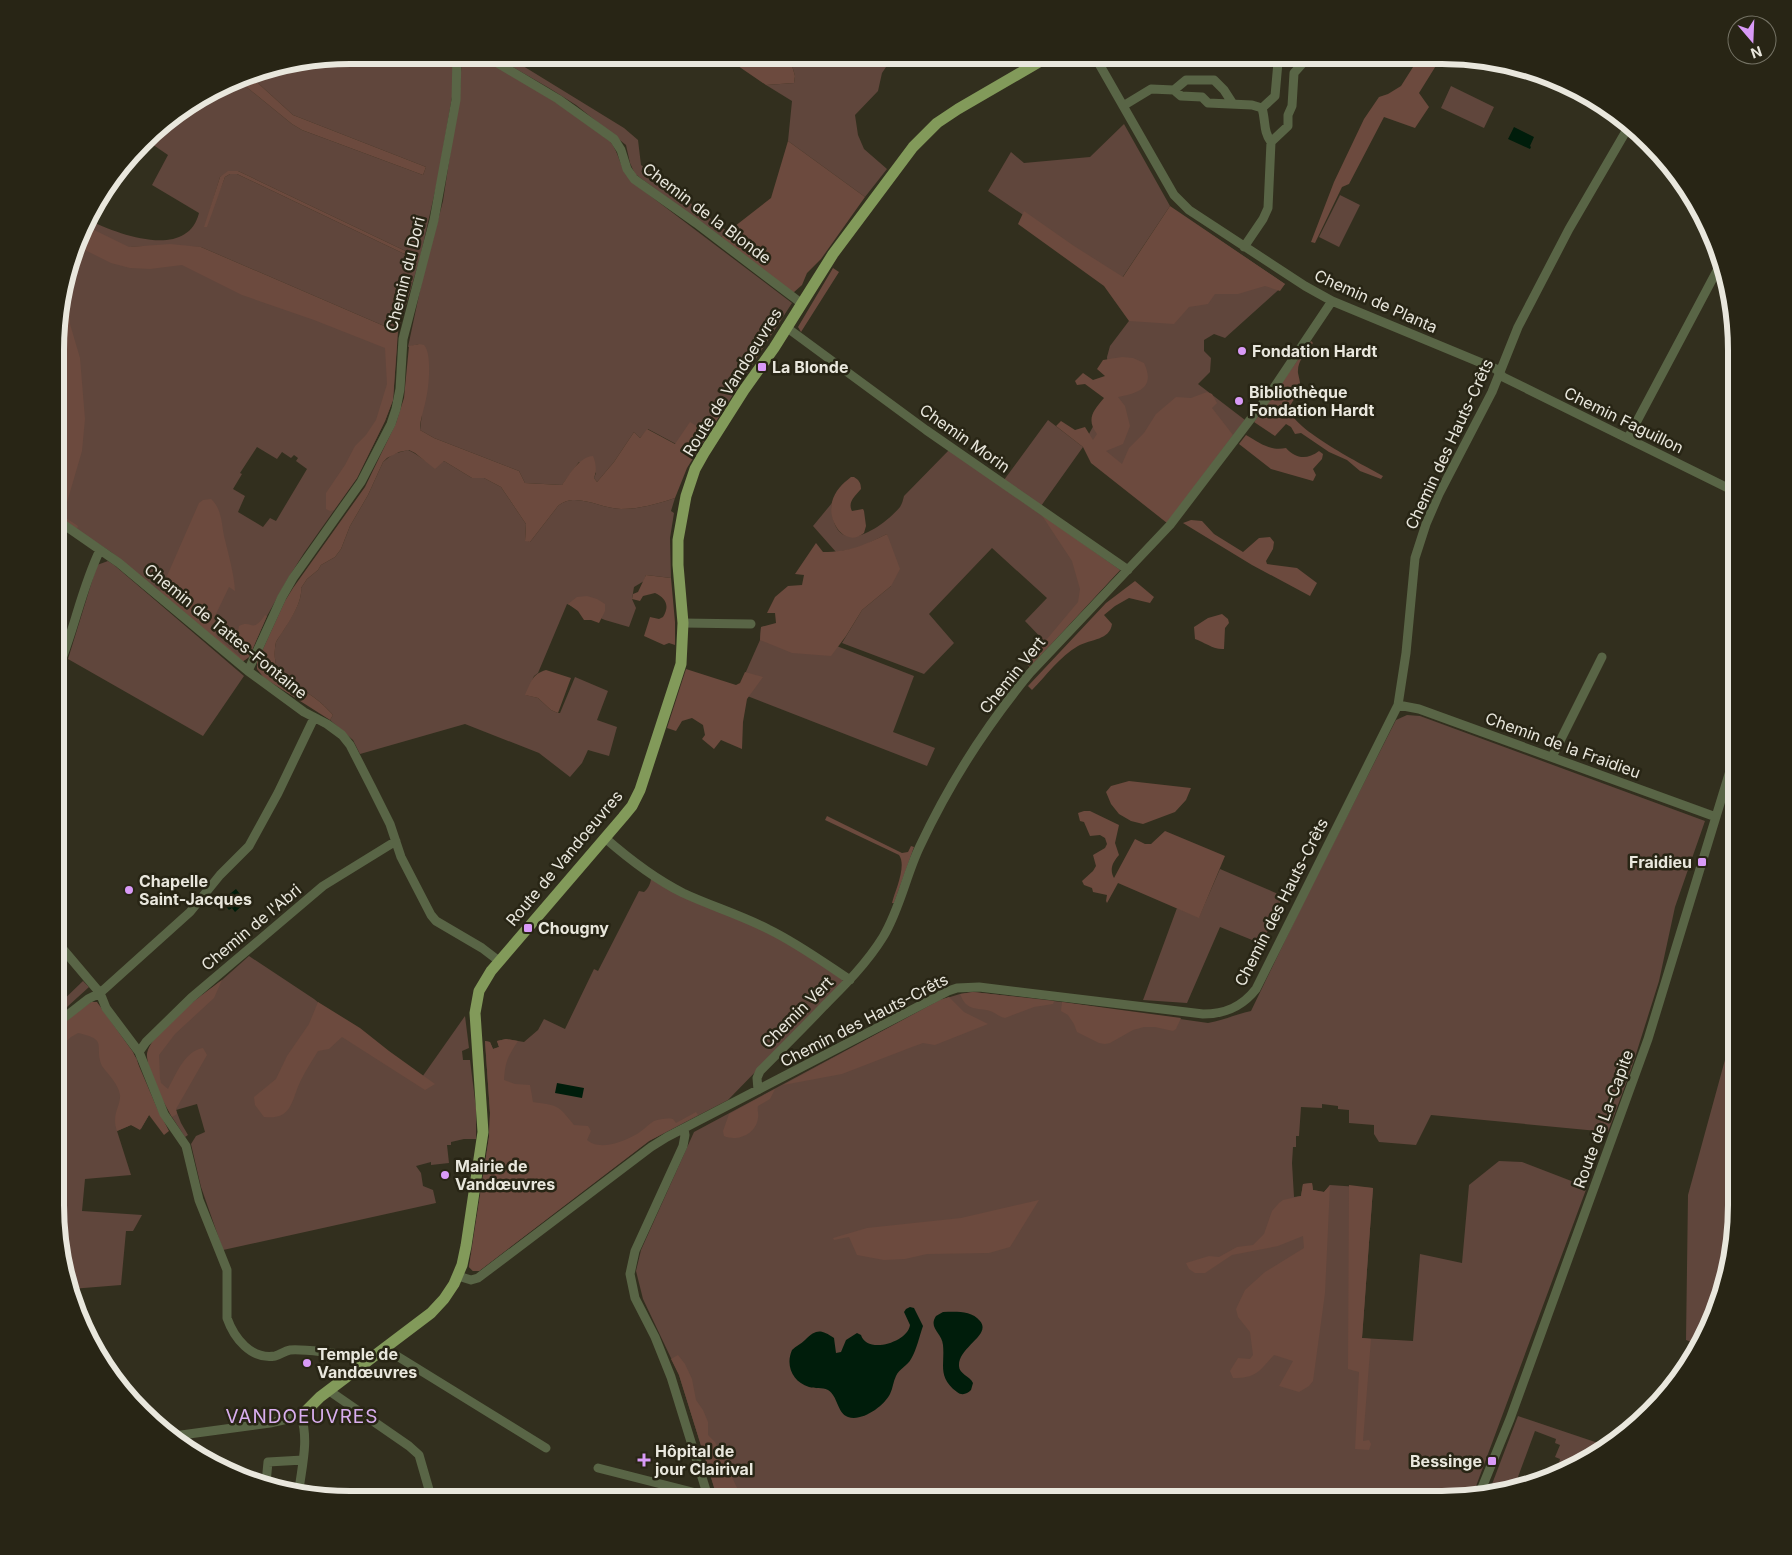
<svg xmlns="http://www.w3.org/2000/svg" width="1792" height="1555" font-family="Inter,sans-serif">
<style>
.green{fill:#60463c;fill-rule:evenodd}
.forest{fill:#6c4a3e}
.water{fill:#001d0b}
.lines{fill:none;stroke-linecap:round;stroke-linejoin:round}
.minor{stroke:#596546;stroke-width:9}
.major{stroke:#829a5a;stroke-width:11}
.poi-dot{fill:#d99af7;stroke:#282515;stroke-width:2}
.labels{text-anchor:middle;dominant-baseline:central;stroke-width:5;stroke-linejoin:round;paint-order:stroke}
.street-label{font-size:16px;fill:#e9e7dd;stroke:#282515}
.poi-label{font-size:16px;font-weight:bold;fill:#e9e7dd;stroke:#282515;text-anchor:start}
.quarter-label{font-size:19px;letter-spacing:1px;fill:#d9aeee;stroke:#282515}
.rim{fill:none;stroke:#e9e7dd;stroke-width:6}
</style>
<rect width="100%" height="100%" fill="#322f1e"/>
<path class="green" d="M349,55H452L454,74L452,97L438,178L420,258L398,332L201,247L153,246L130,247L172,249L397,343L393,400L385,421L357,478L304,553L287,580L267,616L249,657L242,662L111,552L57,517L58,311L88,220C118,234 187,261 199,213L152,185L168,155L146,140L155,128L238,80L292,124L302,130L423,175L426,167L293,115L248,74L254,71ZM238,171L416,256L415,259L237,174H230L225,177L205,227L220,177ZM257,447L277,459L282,452L291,458L294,455L298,458L296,461L307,469L276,521L270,518L263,527L238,512L245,496L233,489L242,474L240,473Z
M462,55H478L481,57L554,101L610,141C620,154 620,170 632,182L792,303L722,412L717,410L703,430L676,444L648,429L640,438L634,432L614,462L597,482L594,478L596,473L579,462L562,485L525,483L519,471L434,438L420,430L422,413L419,344L408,347L422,281L443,201L460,89Z
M492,55H505L624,128L638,140L641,165L724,229L729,230L721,237L635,174L630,163L626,145L576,105L549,88Z
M789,55H894L882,73L878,91L855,115L858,135L864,149L887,169L865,197L788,141L792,101L766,85L794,83L795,76Z
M1451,86L1494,107L1484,128L1441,108Z
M1124,124L1170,206L1120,281L988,191L1011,152L1024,163L1090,157Z
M1340,195L1360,205L1339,247L1319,237Z
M1200,227L1285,284L1225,338L1214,334L1204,340V351L1211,358L1210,372L1198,384L1245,420L1173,515L1083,445L1109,397L1107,357L1110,346Z
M1048,420L1083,447L1041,506L1004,480Z
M408,450C421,455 430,470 444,461L472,478H484L501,487L526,524L525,540L530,542L558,506C575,491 601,509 621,509C640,509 657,504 675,498L671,511L674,513L670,538L671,578L646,575L644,581L634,587L632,599L636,608L629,627L605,620L567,604L538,673L534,676L526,695L538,698L551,710L558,713H560L575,677L608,691L597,720L617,727L609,756L588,750L582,763L570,777L539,753L465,724L360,754L353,740L330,720L333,715C326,707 316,698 306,692C303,690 299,690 295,688C277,681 272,659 276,642C284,628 303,604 301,588L307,579L318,570L321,565L335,557L341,549L350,526L368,495L383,462L393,454Z
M949,450L1120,570L1049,646L1025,621L1047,598L992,548L929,614L954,643L924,674L842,643L862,610L891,586L887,534L859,548L836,552L813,526L832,503C831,508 832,513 833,518C841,557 885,525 900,507C902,504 903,500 904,496Z
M108,561L114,565L244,676L203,736L68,659L97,565Z
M780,624L914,676L893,732L935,748L927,766L737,692L760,640L761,627Z
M1407,715L1420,716L1705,821L1675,907L1659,981L1631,1070L1608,1132L1431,1115L1416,1145L1379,1142L1374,1134V1125L1349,1123V1110L1338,1109V1106L1322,1104V1108L1301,1107L1299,1136H1296V1147H1293L1292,1163L1294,1197L1301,1196L1303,1184L1312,1183L1313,1190L1324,1192L1330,1185L1373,1188L1362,1338L1413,1341L1420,1254L1462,1263L1469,1185L1499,1161L1522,1162L1587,1187L1472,1497L1462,1499L718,1500L679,1375L643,1299L636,1271L641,1250L694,1132L940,1000L960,994L973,992L1054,1001L1208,1023C1225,1020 1236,1014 1251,1011L1307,895L1396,720Z
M1220,869L1283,896L1262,944L1220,927L1187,1003L1143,1000L1177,908L1199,917Z
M651,878L735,916L785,941L842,978L843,982L728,1100L649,1141L479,1271H473L469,1267L489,1137L490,1113L485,1041L490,1042L493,1049L499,1047L497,1041L506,1039L524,1042L538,1030L544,1019L565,1029L594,969L598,971L639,891L644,892C648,889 651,883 651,878Z
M249,956L314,999L361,1037L420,1080L465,1016L469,1048L462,1051L463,1060H470L476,1108V1139H464L451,1142V1145H447L449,1163L431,1165V1162L416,1166L421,1173L423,1186L433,1190L436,1203L223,1250L201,1187L191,1144L196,1136L205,1132L197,1104L176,1110L181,1123L188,1135L185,1137L172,1117L157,1086L147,1056L149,1048L153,1041L183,1010L222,980Z
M83,981L89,987L56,1017V1007Z
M95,1002L99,1005L137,1059L149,1115L141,1129L131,1125L117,1131L131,1175L85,1179L82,1211L142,1215L133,1231H126L121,1285L71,1289L56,1225V1027Z
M1737,1016V1206L1714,1319L1697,1344L1686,1340L1688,1195Z
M1518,1416L1607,1446L1574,1469L1559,1463L1560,1459L1555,1457L1560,1445L1555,1443L1556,1439L1535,1431L1515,1485L1489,1492Z"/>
<path class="forest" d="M722,55H789L795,76L794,83L766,85Z
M1420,56H1442L1419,93L1429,107L1415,128L1384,117L1349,184L1342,187L1315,243L1311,242L1334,182L1364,119L1379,97L1388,94L1401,86Z
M248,74L293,115L426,167L423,175L302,130L292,124L238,80Z
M788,141L865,197L821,259L807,273L802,285L793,293L721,237L771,198Z
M228,171H238L416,256L415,259L237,174H230L225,177L207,227H204L220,177Z
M1170,206L1285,284L1280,291L1265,286L1238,294H1215L1208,304L1189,307L1174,324L1129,321L1104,286L1018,224L1024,211L1074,246L1123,277Z
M86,226L129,247L170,244L201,247L398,332L393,400L385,421L357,478L334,510L330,511L326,509V493L345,465L355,446L366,435L376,420L387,384L385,348L314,320L242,295L182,265L150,269L130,268L111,263L79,247Z
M833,268L839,272L801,332L798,327Z
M69,278L70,324L80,358L85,419L82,451L63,516L78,526L77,529L57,517L58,311Z
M1311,341L1313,343C1306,352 1297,361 1298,373C1299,378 1301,384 1300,389C1299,396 1290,401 1290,409C1291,429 1366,466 1383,476L1381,479L1360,471L1347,460L1329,452L1301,433L1295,434L1291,427L1286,424L1275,436L1254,422Z
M419,344L424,345C432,353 429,387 426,399C424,410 420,419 420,430L434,438L519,471L525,483L562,485C570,474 579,457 593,456C596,463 597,471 594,478L597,482L614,462L634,432L640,438L647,429L675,444L690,422L703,430L717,410L722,412L687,468L675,498C657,504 640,509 621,509C601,509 575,491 558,506L530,542L525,541L526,524L501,487L484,478H472L444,461L435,469L415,453L409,450L399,452L387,458L383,462L368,495L350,526L341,549L335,557L321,565L318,570L307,579L301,588C303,604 285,628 276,642C272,659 277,681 295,688C299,690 303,690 306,692C316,698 326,707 333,715L330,720L264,678L257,669V662L285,601L293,588L365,487L396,423L404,398L409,346Z
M1122,357L1133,358L1144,363C1156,388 1138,393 1118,397L1125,406L1130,426L1123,444L1106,451L1122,464L1129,448L1144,433L1156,414L1176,397L1191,398L1207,392L1212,394L1217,403L1212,408L1233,435L1167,523L1091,463L1083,447L1056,426L1061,421L1075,430L1085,427L1093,440L1097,434C1086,419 1093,411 1104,398L1085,384L1077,385L1075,381L1083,373L1093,380L1105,376L1097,369L1103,360Z
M1246,435C1260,443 1269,451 1286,448C1296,459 1307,460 1319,451L1323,454L1322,459L1313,469L1316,475L1313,481L1271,469L1239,444Z
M851,477H854C859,480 861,483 861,489C856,495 847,502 852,511L863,509L864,511L866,526L864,533C844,549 827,520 832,502C835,491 842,484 851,477Z
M211,499C223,510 221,525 225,540C229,557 234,573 235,591L229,587L214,618L215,622L211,625L217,637L240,657L241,640L238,632L239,626C253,619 251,635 265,615L267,616L249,657L242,662L160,592L199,503L203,500Z
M1041,514L1120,570L1030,667L1026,664L1078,602L1080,589L1072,561Z
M1191,520L1202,521L1214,534L1243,552L1259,538L1270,537L1274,542L1273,549L1266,561L1267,564L1297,568L1317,583L1310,596L1252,565L1183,523Z
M887,534L900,569L891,586L862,610L846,636L831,656L792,653L760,640L761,627L776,623L775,613H767L775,597L788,586L802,585L804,575L795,574L816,543L823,552C850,552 864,545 887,534Z
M646,575L671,578L675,622V645L669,643L664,645L644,636L650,617L659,619L663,617C670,606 666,598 655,593L643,596L640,601L632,599L633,594L638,592Z
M1135,581L1154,597L1150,603L1129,598L1115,606L1104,615L1112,624C1110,640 1091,639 1078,646C1060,656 1046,676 1032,690L1028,686L1106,603Z
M587,596L597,599L605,604V611L599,623L591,620H584L578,611L568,604L577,597Z
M1222,614L1228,619L1229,623L1225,628L1224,649C1214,650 1204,642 1195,639L1194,627L1208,618Z
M686,669L736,685L740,683L745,672L763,677L747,699L743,722L742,749L721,740L714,749L702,739L705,735L703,725L692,718L682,721L676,731L667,728Z
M546,670L571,678L558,713L551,710L538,698L525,695C531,682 532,674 546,670Z
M1129,781L1191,788L1186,800L1175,812L1143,824L1131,821L1119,814L1111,804L1106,792L1111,786Z
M1084,811H1090L1119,825L1115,843L1119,855C1113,862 1109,869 1114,878L1135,839L1145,844H1151L1165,831L1225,856L1199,918L1118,883L1107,903L1106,901L1107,895L1093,892L1092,888L1084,885L1082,881L1093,871L1096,866L1093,855L1105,848L1107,844L1105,838L1100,835L1090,836L1084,822L1080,821L1078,813Z
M827,816L902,853L908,852L911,846L914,847L894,903H892C895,891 907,866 899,855L825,820Z
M222,980L214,998L175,1034L159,1055L160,1078L161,1083L168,1089C176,1074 185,1051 203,1048L207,1055L176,1109L177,1114L172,1117C163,1101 148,1074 147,1056C146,1035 206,992 222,980Z
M973,992L1054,1001L1053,1004L1034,1007L1005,1018C999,1017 996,1013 990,1011C976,1007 967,1012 960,994Z
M949,997L964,1012L988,1024L935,1045L923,1043L912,1047L842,1074L783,1085L940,1000Z
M91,1002H97L99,1005L133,1052L157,1108L169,1131L164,1135L149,1115L140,1130L131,1125L117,1131C111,1114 121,1106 120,1095C119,1085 108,1074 102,1066C93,1046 110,1040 78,1033L71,1037L56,1051V1027Z
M318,1002L360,1028L389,1051L435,1084L425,1090L342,1037L329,1049L318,1051C312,1061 305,1071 300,1082C291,1102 292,1120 264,1117L255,1105L254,1097L276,1079L287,1056L309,1024Z
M1062,1002L1181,1018L1176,1029L1173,1031L1155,1027H1144L1133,1030L1110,1043L1105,1044L1099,1043L1077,1032L1074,1024L1068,1015L1061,1011Z
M506,1039L518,1041C508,1056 505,1062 504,1080L515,1084L530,1085L533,1102C559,1106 557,1104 574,1125L588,1126L591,1131L587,1140C599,1151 623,1142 635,1135C642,1132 647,1125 654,1121C660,1119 667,1118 673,1119L676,1123L696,1112L698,1115L649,1141L479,1271H473L469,1267L489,1137L490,1113L485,1041L490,1042L493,1049L499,1047L497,1041Z
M775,1089L770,1099L758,1106C757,1111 759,1114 758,1118C756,1134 738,1142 724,1136L723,1131L729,1114Z
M1312,1183L1313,1190L1324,1192L1330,1185L1325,1293L1313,1381L1309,1386L1299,1392L1279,1386L1293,1361L1274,1355C1259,1371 1257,1378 1233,1378L1230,1371L1238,1358L1250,1359L1253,1355L1250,1332L1238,1317L1236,1309L1245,1290L1265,1272L1304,1248L1303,1236L1278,1246L1232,1255L1205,1273H1195L1189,1269L1186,1263L1209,1256L1219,1257L1237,1247L1253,1245L1264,1234L1272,1211L1279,1203L1283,1200L1301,1196L1303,1184Z
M1349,1185L1373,1188L1362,1338L1371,1339L1363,1441L1369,1440L1371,1444L1369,1450L1355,1449L1359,1372L1348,1369Z
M1039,1200L1010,1247L989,1253L927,1254L905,1259L884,1260L857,1255L849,1237L834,1240L833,1238L867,1228L961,1218Z
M678,1355L685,1364L692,1379L696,1400L703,1410L708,1422V1435L715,1442L740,1494L741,1500H718L679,1375L671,1359Z"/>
<path class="water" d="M1514,127L1534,137L1530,146L1531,147L1530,149L1508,139Z
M236,889L246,902L235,912L232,908L229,910L221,901Z
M557,1083L584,1088L582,1098L555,1093Z
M910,1307L914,1308L923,1326C919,1337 917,1349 911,1359C908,1365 899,1369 896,1376C893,1382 893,1388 890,1394C884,1406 862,1422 848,1417C837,1413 838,1396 828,1390C822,1387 815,1389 809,1387C793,1382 785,1366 792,1350C796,1346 801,1344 805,1340C816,1329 821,1329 834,1338L836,1353L841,1352L846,1340L857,1333L861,1335C867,1355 908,1342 910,1325L904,1312L906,1309Z
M943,1312C955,1312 971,1310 980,1321C992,1335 958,1347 959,1366C959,1374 970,1376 973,1383L971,1390C967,1394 962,1396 957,1392C937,1377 945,1365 943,1345C942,1333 928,1328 936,1316Z"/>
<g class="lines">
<path class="minor" d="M484,55L558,99L614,139L621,150L627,169L634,179L696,223L801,303
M1094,55L1174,195L1189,210L1305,286L1332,301L1496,369L1503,377L1736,492
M1174,90L1186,80H1214L1224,90L1233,104
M1123,106L1151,89L1174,90L1181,96L1202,97L1208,103L1252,105L1262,108
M1271,142C1263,131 1266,122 1262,108L1275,96L1278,62L1285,56
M1244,247L1263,219L1268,208L1271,142L1288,126V115L1292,106L1294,73L1302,64V56
M786,327L926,430L1128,570
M1628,438L1721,263
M57,520L119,563L248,671L304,712L327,724L342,735L350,745L371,786L390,824L401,857L431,915L436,921L482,948L499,961
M683,623L751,624
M57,671C74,632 81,589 100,550
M248,671L282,597L293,578L361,482L391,424L396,409L400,389L403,339L434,220L456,100L457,55
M1398,705L1419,709L1716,817
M1552,757L1602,657
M605,838C629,859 655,879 683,893C711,906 741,915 768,929C797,943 823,962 850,980
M56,941L100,993L106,1008L139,1052L164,1114L186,1146L199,1200L227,1270V1318C234,1338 251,1360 275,1356C280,1355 284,1351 290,1350C300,1349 343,1353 352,1358C355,1359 357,1363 360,1366
M56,1024L88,999L100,993L190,912L220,875L249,846L278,793L314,718
M139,1052L146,1042L191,998L323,886L396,841
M758,1090L757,1078L760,1071C781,1050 803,1028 824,1006C845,985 867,963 883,937C900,909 906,875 920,846C949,784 987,725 1030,673L1170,525L1269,395L1332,301
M684,1129L685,1135L683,1146L635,1251L630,1274L635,1298L655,1337L671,1377L709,1500
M458,1276L471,1280L478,1278L651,1147L667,1137L948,991L957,988L979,987L1203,1014C1225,1014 1242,1007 1256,989L1398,705L1406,653L1415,558L1426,524L1439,494L1492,392L1518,327L1569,229L1629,126
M384,1348L546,1448
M328,1390L409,1446L419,1455L432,1500
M174,1436L270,1423L301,1416C309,1440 302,1465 299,1490
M598,1468L708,1496
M266,1483L268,1462L303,1460
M1479,1495L1510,1419L1648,1039L1737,748"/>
<path class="major" d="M301,1416L320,1397L431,1313L444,1299L454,1284L462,1265L466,1246L483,1132L475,1013L479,991L491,971L623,817L632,806L640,790L681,664L683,623L678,565V540L686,496L695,469L704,453L744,390L774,348L833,254L913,147L937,123L958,109L1051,55"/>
</g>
<g class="poi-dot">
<circle cx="1242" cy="351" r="5"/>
<rect x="757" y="362" width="10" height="10" rx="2.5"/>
<circle cx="1239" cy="401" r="5"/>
<rect x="1697" y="857" width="10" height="10" rx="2.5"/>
<circle cx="129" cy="890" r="5"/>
<rect x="523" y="923" width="10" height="10" rx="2.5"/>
<circle cx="445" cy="1175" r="5"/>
<circle cx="307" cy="1363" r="5"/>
<path d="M641.5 1452.5h5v5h5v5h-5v5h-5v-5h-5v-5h5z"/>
<rect x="1487" y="1456" width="10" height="10" rx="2.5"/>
</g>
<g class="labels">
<g class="street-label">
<text transform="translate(707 213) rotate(37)">Chemin de la Blonde</text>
<text transform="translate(405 274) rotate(-76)">Chemin du Dori</text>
<text transform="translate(1376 301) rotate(24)">Chemin de Planta</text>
<text transform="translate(732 382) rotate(-58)">Route de Vandoeuvres</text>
<text transform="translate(1624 420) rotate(26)">Chemin Faguillon</text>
<text transform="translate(965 438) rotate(35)">Chemin Morin</text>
<text transform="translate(1449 444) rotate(-65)">Chemin des Hauts-Crêts</text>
<text transform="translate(226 631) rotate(39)">Chemin de Tattes-Fontaine</text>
<text transform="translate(1012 675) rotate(-51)">Chemin Vert</text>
<text transform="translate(1563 745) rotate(20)">Chemin de la Fraidieu</text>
<text transform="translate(564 858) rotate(-50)">Route de Vandoeuvres</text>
<text transform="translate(1281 902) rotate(-63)">Chemin des Hauts-Crêts</text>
<text transform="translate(251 927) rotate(-40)">Chemin de l'Abri</text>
<text transform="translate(797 1012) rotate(-45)">Chemin Vert</text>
<text transform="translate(864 1020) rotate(-27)">Chemin des Hauts-Crêts</text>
<text transform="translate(1603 1119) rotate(-70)">Route de La-Capite</text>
</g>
<g class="poi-label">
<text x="1252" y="351">Fondation Hardt</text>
<text x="772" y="367">La Blonde</text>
<text x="1249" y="392">Bibliothèque<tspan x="1249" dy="18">Fondation Hardt</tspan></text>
<text x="1692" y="862" text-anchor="end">Fraidieu</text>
<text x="139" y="881">Chapelle<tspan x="139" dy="18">Saint-Jacques</tspan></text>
<text x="538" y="928">Chougny</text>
<text x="455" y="1166">Mairie de<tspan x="455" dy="18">Vandœuvres</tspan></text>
<text x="317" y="1354">Temple de<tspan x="317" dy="18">Vandœuvres</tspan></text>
<text x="655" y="1451">Hôpital de<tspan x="655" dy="18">jour Clairival</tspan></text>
<text x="1482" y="1461" text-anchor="end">Bessinge</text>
</g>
<g class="quarter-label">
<text x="302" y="1416">VANDOEUVRES</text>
</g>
</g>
<path d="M0 0H1792V1555H0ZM350 64H1442A286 286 0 0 1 1728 350V1205A286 286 0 0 1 1442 1491H350A286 286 0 0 1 64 1205V350A286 286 0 0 1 350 64Z" fill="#282515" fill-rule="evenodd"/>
<path class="rim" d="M350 64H1442A286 286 0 0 1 1728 350V1205A286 286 0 0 1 1442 1491H350A286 286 0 0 1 64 1205V350A286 286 0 0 1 350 64Z"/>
<g transform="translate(1752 40) rotate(161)"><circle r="24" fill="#282515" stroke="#757365"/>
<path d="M0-4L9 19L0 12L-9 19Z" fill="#d99af7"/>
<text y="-8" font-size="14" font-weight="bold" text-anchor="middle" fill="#e9e7dd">N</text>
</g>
</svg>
